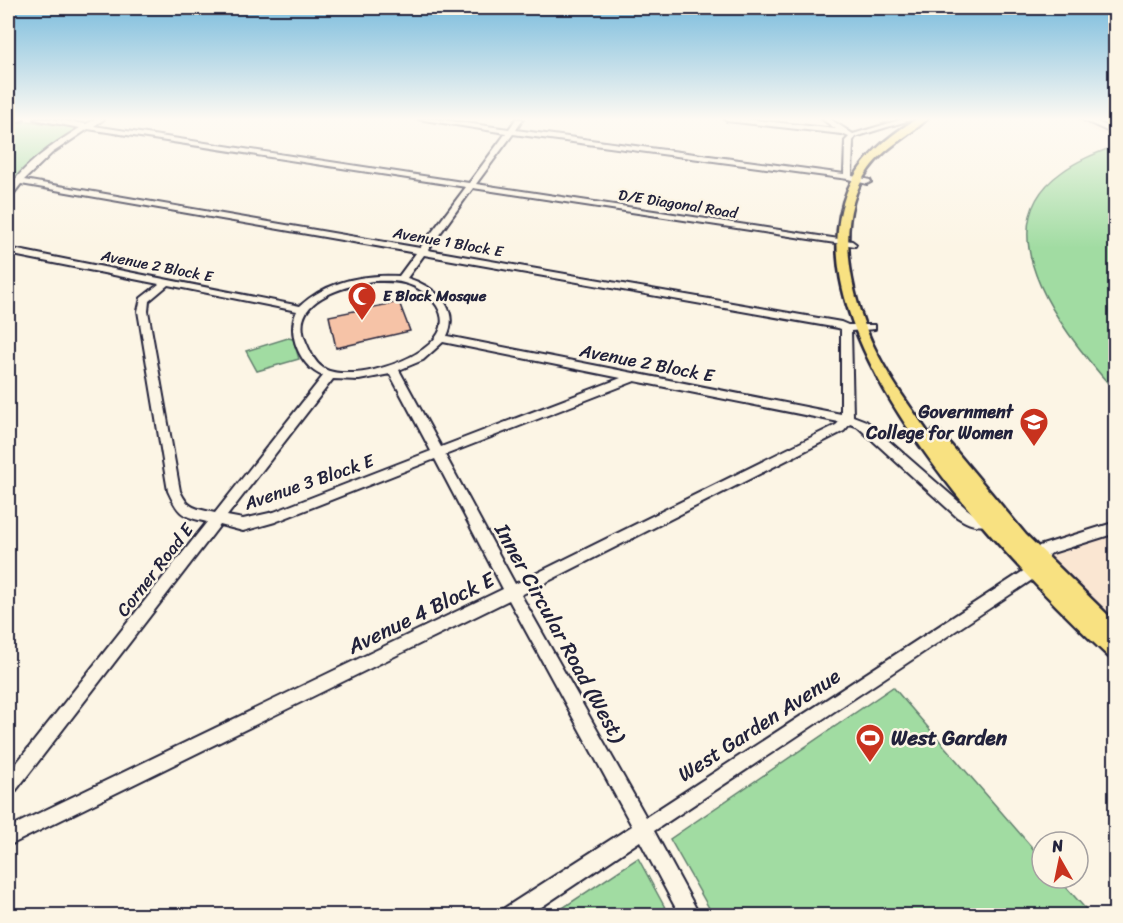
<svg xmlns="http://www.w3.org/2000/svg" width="1123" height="923" font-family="Sriracha,sans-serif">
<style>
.built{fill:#fae6d2}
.green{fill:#a1dca2;stroke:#627f6e;stroke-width:1.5}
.building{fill:#f6c3a7;stroke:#22223b;stroke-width:1.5}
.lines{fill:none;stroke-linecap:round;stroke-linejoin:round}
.minor-casing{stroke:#22223b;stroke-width:4}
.major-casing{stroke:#22223b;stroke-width:5}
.minor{fill:#fcf5e5;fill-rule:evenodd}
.major{fill:#f8e181;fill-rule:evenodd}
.labels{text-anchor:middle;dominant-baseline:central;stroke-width:5;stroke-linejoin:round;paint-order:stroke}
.far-street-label{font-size:15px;fill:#22223b;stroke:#fcf5e5}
.far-poi-label{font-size:15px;font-weight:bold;fill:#22223b;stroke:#fcf5e5;text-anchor:start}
.street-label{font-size:18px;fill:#22223b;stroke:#fcf5e5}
.poi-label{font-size:18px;font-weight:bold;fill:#22223b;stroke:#fcf5e5;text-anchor:end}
.near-street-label{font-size:21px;fill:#22223b;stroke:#fcf5e5}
.near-poi-label{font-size:21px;font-weight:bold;fill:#22223b;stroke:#fcf5e5;text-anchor:start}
</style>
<rect width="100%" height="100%" fill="#fcf5e5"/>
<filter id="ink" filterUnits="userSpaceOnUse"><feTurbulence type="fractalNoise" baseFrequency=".0167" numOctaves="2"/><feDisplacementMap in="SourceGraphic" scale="12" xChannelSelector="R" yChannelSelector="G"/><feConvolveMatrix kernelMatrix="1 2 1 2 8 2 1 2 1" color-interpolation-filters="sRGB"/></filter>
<g filter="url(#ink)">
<path class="built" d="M1072,119H1115V141Z
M1115,521V620L1036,547L1066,534Z"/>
<path class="green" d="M28,121L78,128L35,160L14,182L8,184V126Z
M1115,146H1116L1115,391C1070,341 978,231 1062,172C1078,160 1097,153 1115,146Z
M288,338L293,339L299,359L257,371L246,351Z
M893,687L1042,859V878H1058L1091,915H713L670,839Z
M638,858L669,915H552Z"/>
<path class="building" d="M399,302L410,331L336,348L329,316Z"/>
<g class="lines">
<g class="minor-casing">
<path id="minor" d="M12,119H24L8,124V120Z
M34,119H51L86,124L96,119H104L94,126L469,183L506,133L418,119H436L509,129L516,119H523L516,130L844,174L845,141L849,137L842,134L727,121L724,119H746L836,129L822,119H830L853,134L903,119H913L855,137L853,141L852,176L870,180L871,182L867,184L848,179L513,134L476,184L852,241L856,244L855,246L473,188L428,250L841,322L848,325H875V329L851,331L853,416L866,421L967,509L975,515L990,516L991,520L990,524C977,528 968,524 957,517L858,427L850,424L844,431L521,595L646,817L1028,568L1039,546L1116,522V533L1049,554L1038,576L654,831L700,916H680L640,841L528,916H501L503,909L632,826L509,600L8,846V828L503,589L435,459L275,522L243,531L220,525L14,793L8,795V774L207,522C182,516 179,515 168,491L138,311L141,298L159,284L8,254V248L300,306C327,281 364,274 399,276L416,253L21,184L11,197H8C8,174 61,139 80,128ZM88,129L466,187L420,248L24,180L52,153ZM424,255L838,328L841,329V414L447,336C461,307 433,286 407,278ZM372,281C383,281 394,280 404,283C417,286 430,295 437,306C462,346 382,372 355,373C344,373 332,374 323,368C314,362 310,351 306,342C288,300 343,287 372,281ZM168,285L297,311C286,333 300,367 323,376L215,513C196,508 189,510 180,491L148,311L149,301ZM443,342L621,378L441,447L399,370L423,360ZM390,374L431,451L274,512L243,519L227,516L333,379L359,380ZM635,381L839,422L836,425L515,584L445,455Z
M1081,119H1090L1116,130V135Z"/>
</g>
<g class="major-casing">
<path id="major" d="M917,119H927C908,137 885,147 869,169C833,218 850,294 873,345C888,377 909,405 929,434L935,430L940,432L1026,535L1116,623V660L1109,657C1012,566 786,336 848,189C861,159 889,135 917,119Z"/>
</g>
<use href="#minor" class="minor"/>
<use href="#major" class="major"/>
</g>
</g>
<linearGradient id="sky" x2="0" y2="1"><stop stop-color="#7abcdd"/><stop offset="0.48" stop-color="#fefaf3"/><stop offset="1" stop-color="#fefaf3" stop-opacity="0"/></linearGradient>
<rect width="1123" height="248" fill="url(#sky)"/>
<defs>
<g id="mosque-pin" transform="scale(1.5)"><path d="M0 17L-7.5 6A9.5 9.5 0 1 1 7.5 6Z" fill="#c8321e" stroke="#fcf5e5"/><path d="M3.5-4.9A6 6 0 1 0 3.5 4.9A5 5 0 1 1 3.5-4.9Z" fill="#fff"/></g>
<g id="university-pin" transform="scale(1.5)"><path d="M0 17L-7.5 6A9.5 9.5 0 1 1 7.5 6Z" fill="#c8321e" stroke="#fcf5e5"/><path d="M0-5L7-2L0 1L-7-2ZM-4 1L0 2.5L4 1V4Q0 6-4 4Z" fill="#fff"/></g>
<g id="stadium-pin" transform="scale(1.5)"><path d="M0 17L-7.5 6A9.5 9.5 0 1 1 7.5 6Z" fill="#c8321e" stroke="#fcf5e5"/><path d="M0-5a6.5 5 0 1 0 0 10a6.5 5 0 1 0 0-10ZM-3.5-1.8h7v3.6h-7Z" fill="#fff"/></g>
</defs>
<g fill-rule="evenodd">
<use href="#mosque-pin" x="362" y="296"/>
<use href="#university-pin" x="1034" y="422"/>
<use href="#stadium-pin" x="870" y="738"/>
</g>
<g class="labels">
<g class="far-street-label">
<text transform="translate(678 204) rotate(9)">D/E Diagonal Road</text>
<text transform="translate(448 242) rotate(10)">Avenue 1 Block E</text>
<text transform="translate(157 266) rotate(11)">Avenue 2 Block E</text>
</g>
<g class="far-poi-label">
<text x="383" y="296">E Block Mosque</text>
</g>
<g class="street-label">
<text transform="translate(647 363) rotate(11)">Avenue 2 Block E</text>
<text transform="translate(309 482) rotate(-19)">Avenue 3 Block E</text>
<text transform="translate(155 570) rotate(-52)">Corner Road E</text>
</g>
<g class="poi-label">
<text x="1013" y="412">Government<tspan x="1013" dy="21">College for Women</tspan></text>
</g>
<g class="near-street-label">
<text transform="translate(421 613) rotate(-26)">Avenue 4 Block E</text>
<text transform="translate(560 633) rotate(61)">Inner Circular Road (West)</text>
<text transform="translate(759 725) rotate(-33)">West Garden Avenue</text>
</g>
<g class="near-poi-label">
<text x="891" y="738">West Garden</text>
</g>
</g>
<rect width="1123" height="923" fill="none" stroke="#fcf5e5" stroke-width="30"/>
<rect x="15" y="15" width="1093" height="893" fill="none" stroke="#22223b" stroke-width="2" filter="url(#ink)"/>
<g transform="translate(1060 860) rotate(351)"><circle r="28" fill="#fcf5e5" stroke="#a5a1a1" stroke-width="1.5"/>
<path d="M0-4.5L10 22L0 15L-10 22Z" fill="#c8321e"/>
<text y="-9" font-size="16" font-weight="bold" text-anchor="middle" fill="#22223b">N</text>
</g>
</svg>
